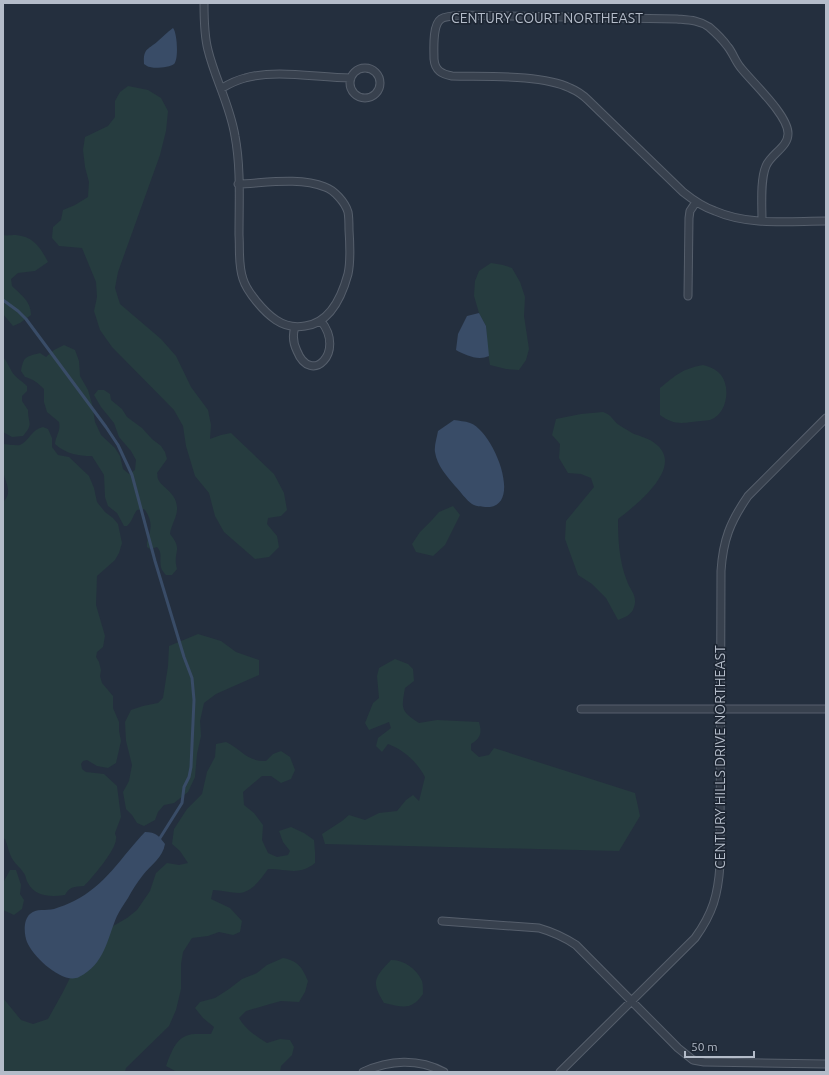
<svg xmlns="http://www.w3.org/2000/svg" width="829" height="1075" font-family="Ubuntu,sans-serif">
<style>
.green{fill:#263c3f}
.water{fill:#394c67}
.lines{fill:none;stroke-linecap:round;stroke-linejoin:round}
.stream{stroke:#394c67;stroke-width:3}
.street-casing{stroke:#565f6c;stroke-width:9}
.street{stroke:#38414e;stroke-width:7}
.labels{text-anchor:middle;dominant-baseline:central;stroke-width:3.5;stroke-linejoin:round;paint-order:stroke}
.street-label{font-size:14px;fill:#b4bcc9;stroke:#1d2633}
</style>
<rect width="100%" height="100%" fill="#242f3e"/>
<path class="green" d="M128,86L148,90L161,98L168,111L166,131L160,155L118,272L115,288L120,304L161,339L176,356L191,387L208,410L211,425L210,439L221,435L231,433L274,474L284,493L287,510L281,516L268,518L267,524L277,536L279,547L269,557L255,559L224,532L215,516L209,493L195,476L186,446L183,426L174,410L112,347L100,330L94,311L97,297L96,282L82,248L59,246L52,238L53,227L61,220L63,210L75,205L88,197L89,182L85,167L83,150L85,137L108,126L115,117V101L120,92Z
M3,235C7,236 11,235 16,235C34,237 40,247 48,262L35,271L18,273L11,279L12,286C21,295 31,301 31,315L20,323L13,326L3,314Z
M491,263L503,265L512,268L520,282L525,297L524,316L529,349L526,360L519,370L506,369L490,365L487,347L486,326L479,313L474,296L475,281L479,271Z
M64,345L75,350L79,361L80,376L88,390L92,404L95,422L101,435L115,448L120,456L123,469L129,474L135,470L136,460L131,451L119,437L114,423L101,407L94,395L98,390H104L110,394L111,400L122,409L127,417L142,428L152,439L161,446L165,452L167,459L157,473C158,475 157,477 158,479C162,488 176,492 177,507C178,516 171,525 170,534C184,551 172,551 177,569L172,575H166C164,573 161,569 161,567C159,559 163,553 157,547L150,549L147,547C146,541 149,538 150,531C152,523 149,515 144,509L137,510C133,515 132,522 127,526H124L117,513L108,506L105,497L104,475L92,456C78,456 66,454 55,444C56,435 61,431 59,422L47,412L44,402V389C38,383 33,379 25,377L21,371C24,356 25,357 40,353L46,357L54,350Z
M3,357C7,361 9,367 12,372C16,378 22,381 27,386V391L22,396V401L28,410C28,424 34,423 23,436L12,437L3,432Z
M703,365C710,367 716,369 721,375C731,388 727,414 710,420C705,421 697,421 692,422C678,424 671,423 660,415V388C676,375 682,369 703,365Z
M603,412C612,415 612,420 619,425C623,428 628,430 632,433C641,437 650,438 657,445C684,468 635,506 618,519C618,539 619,561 627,581C630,590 638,596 634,607C632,615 625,617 618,620L606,598L592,584L578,575L565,539L566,521L594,487L591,478L581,474L568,473L559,458L560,444L552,435L556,419L581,414Z
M43,427L48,429L52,438V447L58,455L69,457L89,476L94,488L97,502L105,512L113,518L118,524L122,543L119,553L115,560L97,576L96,605L105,636L103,647L97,652L96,657L99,662L101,670L100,676L102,683L113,696V708L119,722V731L121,741L116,763L108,768L97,766L87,760L83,761L81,764L82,769L86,772L104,774L117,786L121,817L115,833C115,835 117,837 116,839C116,850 92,878 84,886C74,887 70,886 65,895C51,897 35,897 28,883C26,880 26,875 23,872C20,867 16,865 13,860C9,854 8,846 5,839L3,838V502C14,492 4,481 3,470C2,461 3,453 3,444C8,444 15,446 20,445C29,441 32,429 43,427Z
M453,506L460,515L445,545L433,556L416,552L412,544L420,532L432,520L439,512Z
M198,634L221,641L236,652L259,660V675L216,694L204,703L200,721L201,736L197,754L195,777L188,792L174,803L164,805L158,812L155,820L144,826L137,823L132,815L126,809L123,792L129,781L132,765L126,741L125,722L131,710L143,706L158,703L163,698L168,666L169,646Z
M395,659L408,664L413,669L414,681L405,688C401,710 401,711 419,723L437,720L479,722C482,733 481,738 471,744V750L479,757L489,755L494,748L635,793L640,816L619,851L325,844L322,834L342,821L349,815L365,820L379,813L397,811L406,800L413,795L419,801L425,777C417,762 404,750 388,744L382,752L376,746L378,738L391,728L389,722L369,730L365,723L373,703L379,698L377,676L379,668Z
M226,742C243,750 245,761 266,761L273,754L281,751L290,757L295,770L291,779L281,783L271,776H262L243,792L244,805L254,813L263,825L262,840L268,853L277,857L288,855L290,851L283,842L279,831L291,827L304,833L314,840L315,852V863C299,876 288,869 268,869C261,879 252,892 239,893C231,893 221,890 213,890L211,899L230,908L242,921L240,932L233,935L219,932L208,936L192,938L183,952L181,964V989L176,1010L169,1026L126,1068L125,1072H3V998L21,1020L33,1024L48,1019L63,992L74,970L108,929L127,918L137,910L150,891L156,873L167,863L179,865L188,863L180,851L172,844L174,829L187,809L202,794L207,772L215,757L216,744Z
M10,870H16L21,885L20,894L24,900L22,909L14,915L3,910V883Z
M283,958C298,961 302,967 308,981L305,992L299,1002L281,1001L270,1004L246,1011L239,1018C246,1030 256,1036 267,1043L280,1039L290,1040L294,1047L292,1055L281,1066L280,1072H177L166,1066C172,1051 176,1035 195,1034C200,1034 206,1034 211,1034L214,1027L203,1018L195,1008L200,1002L215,998L229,989L242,979L257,973L267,965Z
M391,960C404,960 416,968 422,981C423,984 423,990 423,994C411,1011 403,1007 384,1003C371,982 374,978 391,960Z"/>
<path class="water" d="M173,28C177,32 179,59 174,64C171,67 154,69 150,67C148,67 146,65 144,64C143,48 148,50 158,41C163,37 167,32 173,28Z
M479,313L486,326L489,356C478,361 465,355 456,350L458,334L467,316Z
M454,420C459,421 465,421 470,423C493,431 522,503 490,507C484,507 477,507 472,504C466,500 460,491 455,486C447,476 437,466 435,452C434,446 437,437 438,431Z
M145,832C156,832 159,836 165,844C163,857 151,865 143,875C137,883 132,890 128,898C124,904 120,910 117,916C107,939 105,964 79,977C63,985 33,957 27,942C24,934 23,920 30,914C36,908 46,911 54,909C60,907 68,904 74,901C105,886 122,856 145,832Z"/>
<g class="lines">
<path class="stream" d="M3,300L18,311L26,319L106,427L118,445L132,475L155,561L184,657L192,678L194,700L191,767L189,777L184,787L182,803L160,838"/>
<g class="street-casing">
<path id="street" d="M204,3C204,18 204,35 208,50C215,79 230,105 235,136C241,168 239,202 239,235C240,249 238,265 243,279C247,292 264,312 276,320C285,326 294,328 305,326C330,323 342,296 348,274C351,260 350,244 349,230C349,224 349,217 348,212C345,202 334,190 325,187C299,177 266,183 238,184
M350 83a15 15 0 1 1 30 0a15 15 0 1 1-30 0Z
M222,88C229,84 237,80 245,78C277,69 318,78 351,78
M762,221C762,205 760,180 766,166C771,154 788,147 788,134C789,116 752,82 741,68C735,61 733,53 728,47C723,40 716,33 709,27C699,20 688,20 677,19C620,18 563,17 507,16C494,16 450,13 441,19C432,25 434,50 434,59C435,71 442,74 452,76C485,77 541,74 570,88C577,91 583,95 588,100L683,192C693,200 703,207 715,211C749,226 790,221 826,221
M688,296L689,218L690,211L696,202
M295,327C292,336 293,343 297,351C311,386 346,352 321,321
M581,709H826
M442,921L539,928C553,932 564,937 576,945L678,1048L693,1060L704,1062L826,1064
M363,1072C389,1060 418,1058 444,1072
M560,1072L695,938C713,913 718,895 720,865L721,571C723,540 730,522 748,496L826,418"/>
</g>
<use href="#street" class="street"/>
</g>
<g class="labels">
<g class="street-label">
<text x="547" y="18">CENTURY COURT NORTHEAST</text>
<text transform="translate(720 757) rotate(-90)">CENTURY HILLS DRIVE NORTHEAST</text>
</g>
</g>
<rect width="829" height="1075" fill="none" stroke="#b4bcc9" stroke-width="8"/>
<path d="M685 1051v6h69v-6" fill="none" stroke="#b4bcc9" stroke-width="2"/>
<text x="691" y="1051" font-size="12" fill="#b4bcc9" stroke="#1d2633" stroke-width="3" paint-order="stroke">50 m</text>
</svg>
